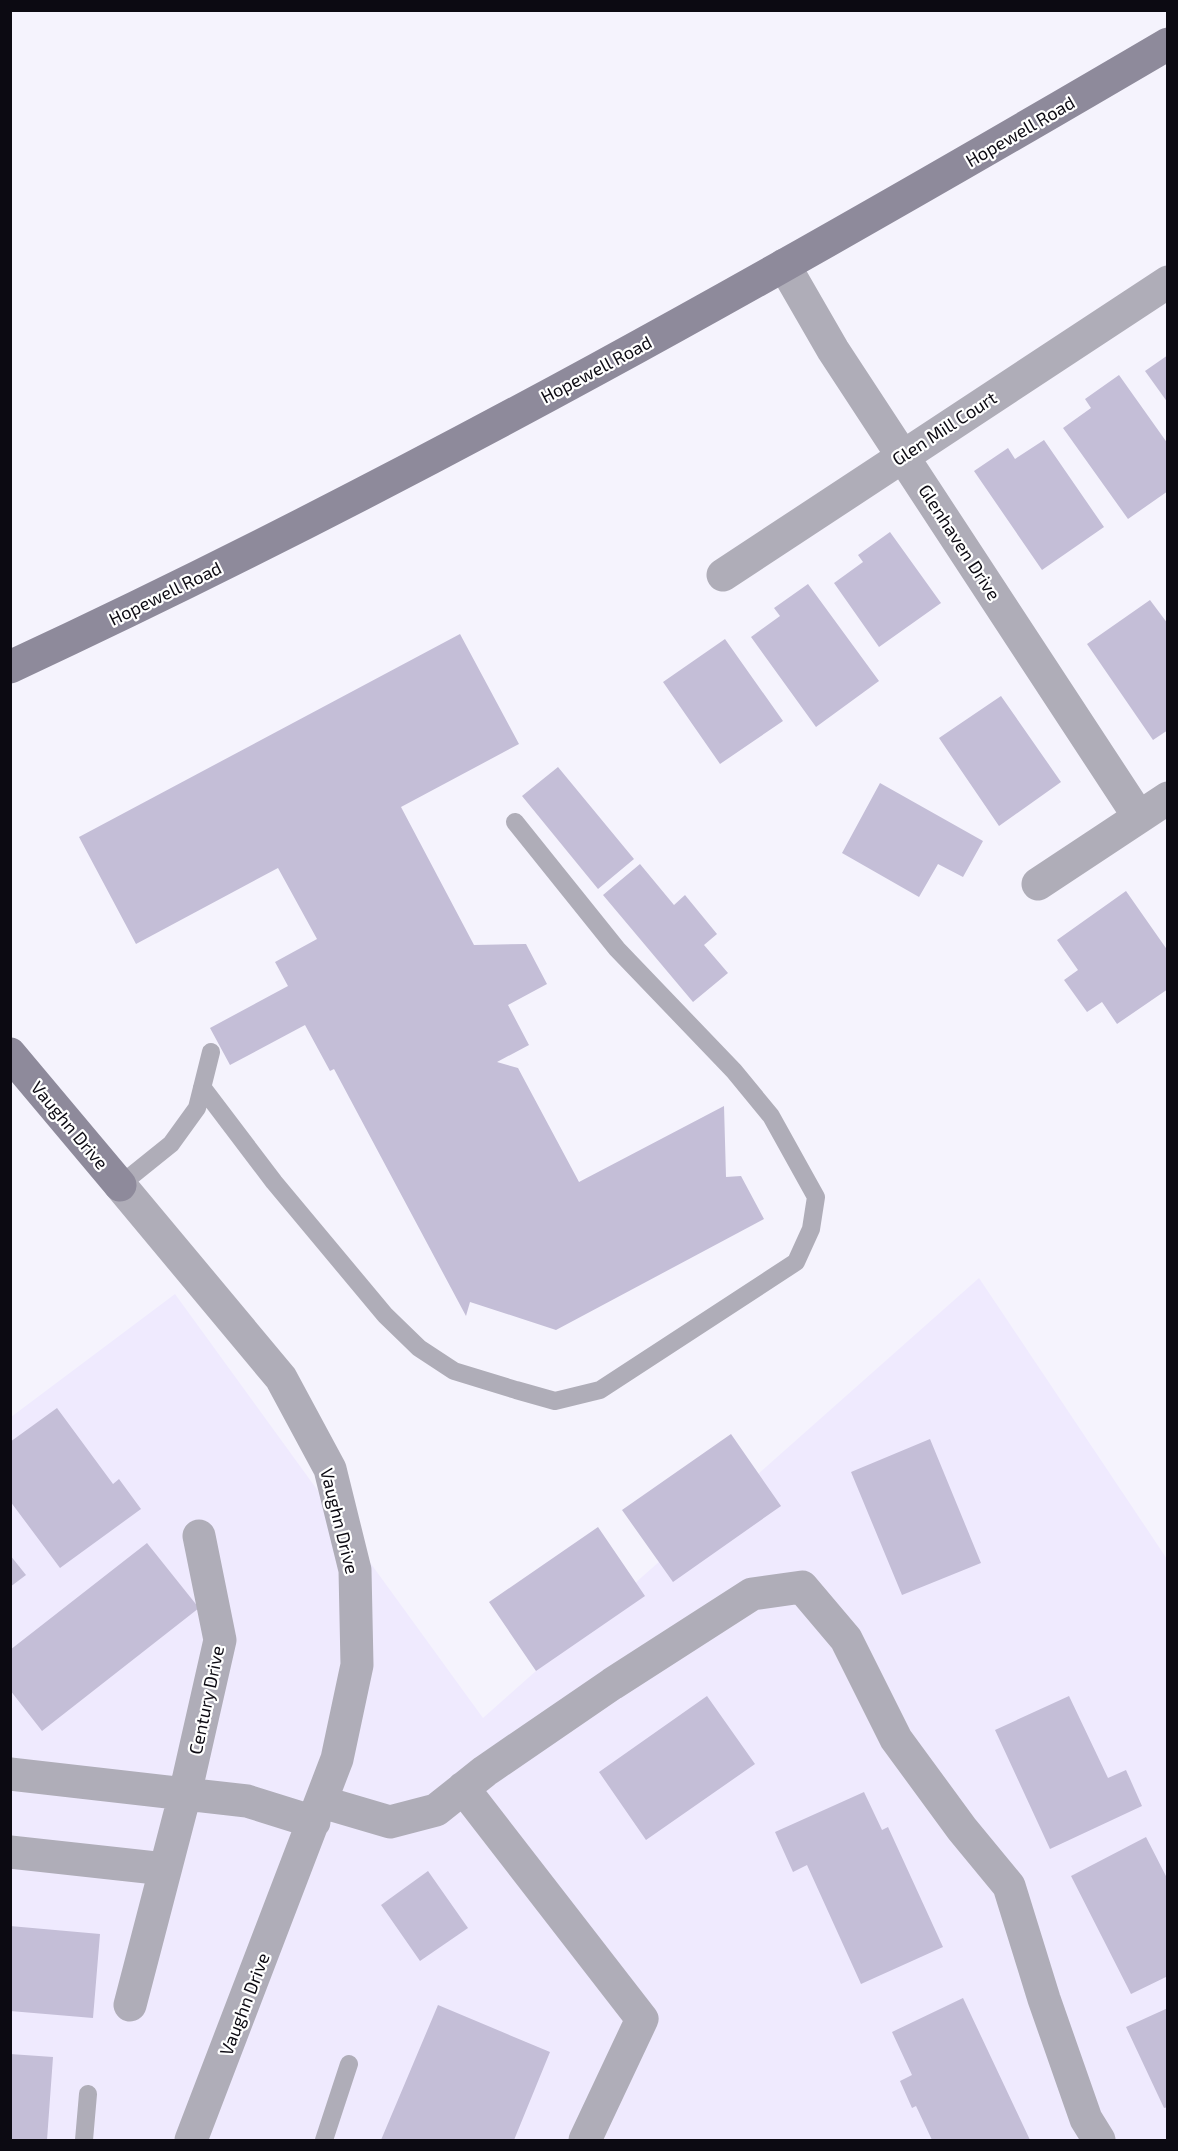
<svg xmlns="http://www.w3.org/2000/svg" width="1178" height="2151" font-family="'Exo 2',sans-serif">
<style>
.built{fill:#efeafe}
.building{fill:#c4bed7}
.lines{fill:none;stroke-linecap:round;stroke-linejoin:round}
.lane{stroke:#afadb8;stroke-width:18}
.street{stroke:#afadb8;stroke-width:33}
.secondary{stroke:#8e8a9b;stroke-width:33}
.labels{text-anchor:middle;dominant-baseline:central;stroke-width:4.5;stroke-linejoin:round;paint-order:stroke}
.street-label{font-size:18px;fill:#0c0a12;stroke:#fff}
</style>
<rect width="100%" height="100%" fill="#f5f3fd"/>
<path class="built" d="M979,1278L1167,1559V2140H11V1417L175,1294L483,1718Z"/>
<path class="building" d="M1168,355V403L1145,371Z
M1119,375L1168,444V491L1128,519L1063,428L1091,408L1085,399Z
M1044,440L1104,527L1042,570L974,471L1008,448L1015,459Z
M890,532L941,603L879,647L834,583L863,562L858,555Z
M808,584L879,681L816,727L751,637L780,616L774,608Z
M1150,600L1168,624V730L1153,740L1087,644Z
M460,634L519,744L401,807L474,945L526,944L547,984L508,1005L529,1045L497,1062L518,1068L579,1182L724,1106L726,1177L741,1176L764,1219L556,1330L470,1302L466,1316L334,1069L330,1071L305,1025L230,1065L210,1028L288,986L275,962L317,939L278,868L136,944L79,837Z
M725,639L783,721L720,764L663,682Z
M1001,696L1061,782L999,826L939,738Z
M558,767L634,859L598,889L522,796Z
M880,783L983,841L963,877L938,864L919,897L842,853Z
M640,864L674,905L685,895L717,934L704,945L728,973L693,1002L603,895Z
M1126,891L1168,951V989L1117,1024L1102,1002L1087,1012L1064,980L1078,970L1057,940Z
M57,1408L113,1484L119,1479L141,1509L60,1568L10,1501V1442Z
M731,1434L781,1506L673,1582L622,1510Z
M930,1439L981,1563L902,1595L851,1472Z
M598,1527L645,1596L536,1671L489,1602Z
M147,1543L199,1608L42,1731L10,1690V1650Z
M10,1555L26,1575L10,1587Z
M707,1696L755,1764L646,1840L599,1772Z
M1069,1696L1108,1778L1126,1770L1142,1806L1050,1849L995,1730Z
M864,1792L882,1830L888,1827L943,1947L861,1984L807,1865L793,1872L775,1832Z
M1146,1837L1168,1880V1976L1131,1994L1071,1876Z
M428,1871L468,1928L420,1961L381,1905Z
M10,1926L100,1934L93,2018L10,2011Z
M963,1998L1030,2140H932L916,2106L912,2108L900,2081L912,2075L892,2032Z
M438,2005L550,2052L514,2140H381Z
M1168,2008V2107L1164,2108L1126,2027Z
M10,2054L53,2057L47,2140H10Z"/>
<g class="lines">
<path class="lane" d="M202,1087L274,1182L385,1315L419,1348L454,1371L516,1390L555,1401L600,1390L796,1262L811,1229L816,1197L771,1116L734,1071L617,949L515,822
M120,1185L171,1144L197,1108L211,1052
M84,2140L88,2094
M324,2140L349,2064"/>
<path class="street" d="M784,265L833,350L1139,817
M723,575L1168,282
M1038,884L1168,798
M120,1185L281,1378L330,1469L355,1570L357,1665L337,1759L191,2140
M10,1774L247,1801L314,1822
M463,1788L642,2019L585,2140
M322,1802L390,1822L436,1810L485,1771L612,1684L752,1594L802,1587L846,1639L896,1739L962,1829L1009,1886L1044,1999L1086,2119L1099,2140
M10,1852L165,1869
M130,2005L185,1794L220,1640L199,1536"/>
<path class="secondary" d="M10,667C408,482 790,266 1168,44
M10,1054L120,1185"/>
</g>
<g class="labels">
<g class="street-label">
<text transform="translate(1020 131) rotate(-30)">Hopewell Road</text>
<text transform="translate(596 369) rotate(-28)">Hopewell Road</text>
<text transform="translate(944 428) rotate(-33)">Glen Mill Court</text>
<text transform="translate(960 542) rotate(57)">Glenhaven Drive</text>
<text transform="translate(165 593) rotate(-26)">Hopewell Road</text>
<text transform="translate(70 1125) rotate(50)">Vaughn Drive</text>
<text transform="translate(340 1521) rotate(76)">Vaughn Drive</text>
<text transform="translate(206 1700) rotate(-78)">Century Drive</text>
<text transform="translate(244 2004) rotate(-69)">Vaughn Drive</text>
</g>
</g>
<rect width="1178" height="2151" fill="none" stroke="#0c0a12" stroke-width="24"/>
</svg>
